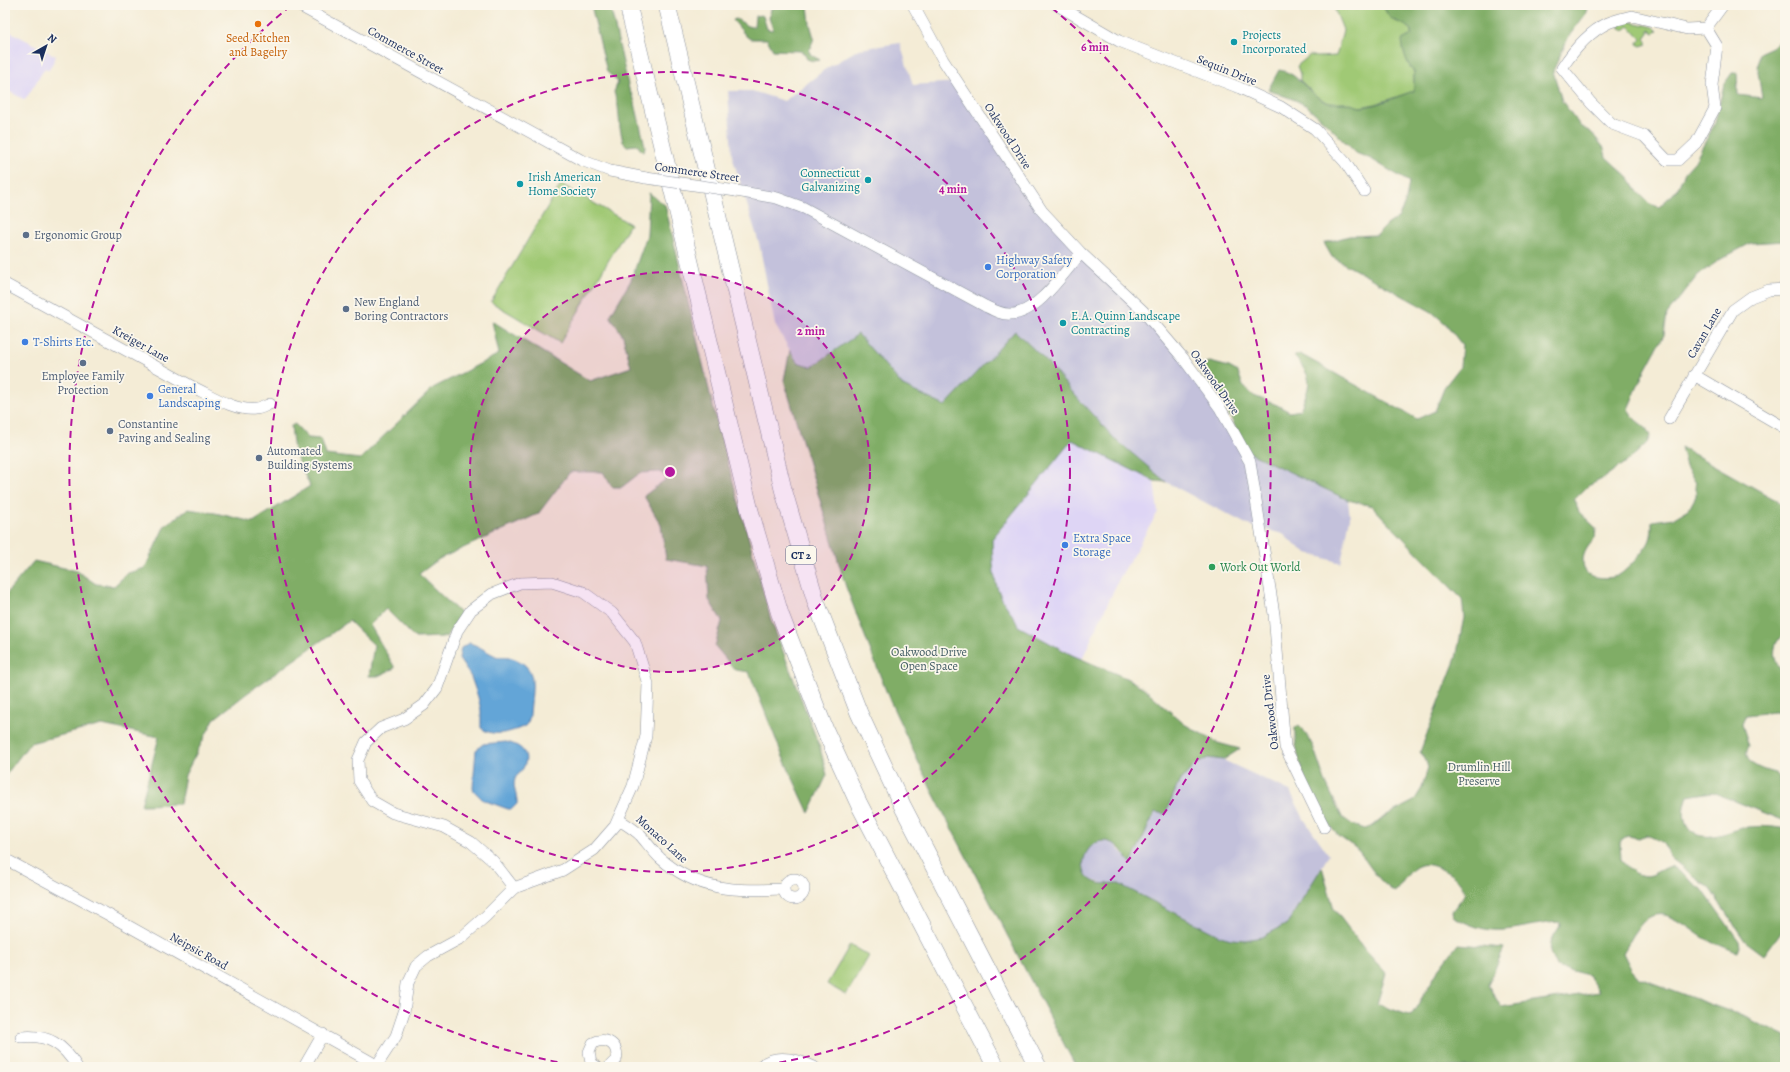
<svg xmlns="http://www.w3.org/2000/svg" width="1790" height="1072" font-family="Alegreya,serif">
<style>
.built{fill:#ded5f5}
.industrial{fill:#c3c1db}
.green{fill:#a0c975;stroke:#5e7c6a}
.forest{fill:#80ad66;stroke:#4e6e62}
.water{fill:#63a5d7;stroke:#3f6a9a}
.lines{fill:none;stroke-linecap:round;stroke-linejoin:round}
.minor-casing{stroke:#888e9a;stroke-width:12}
.highway-casing{stroke:#888e9a;stroke-width:18}
.minor{stroke:#fff;stroke-width:11}
.highway{stroke:#fff;stroke-width:17}
.minor-bridge-casing{stroke:#888e9a;stroke-width:12;stroke-linecap:butt}
.minor-bridge{stroke:#fff;stroke-width:11}
.ring{fill:none;stroke:#b5179e;stroke-width:2;stroke-dasharray:7 5}
.food-dot{fill:#e8710a;stroke:#fbf7ec;stroke-width:1.5}
.culture-dot{fill:#0f9aa8;stroke:#fbf7ec;stroke-width:1.5}
.service-dot{fill:#5c6f8a;stroke:#fbf7ec;stroke-width:1.5}
.shop-dot{fill:#3f7fe0;stroke:#fbf7ec;stroke-width:1.5}
.leisure-dot{fill:#2e9e5b;stroke:#fbf7ec;stroke-width:1.5}
.labels{text-anchor:middle;dominant-baseline:central;stroke-width:3.5;stroke-linejoin:round;paint-order:stroke}
.shield{fill:#fbf7ec;stroke:#5e6b89;stroke-width:1}
.shield-label{font-size:11px;font-weight:bold;fill:#1b2f5e}
.culture-label{font-size:12px;fill:#0d838f;stroke:#fbf7ec;text-anchor:start}
.food-label{font-size:12px;fill:#c56008;stroke:#fbf7ec}
.street-label{font-size:12px;fill:#1b2f5e;stroke:#fbf7ec}
.service-label{font-size:12px;fill:#4e5e75;stroke:#fbf7ec;text-anchor:start}
.shop-label{font-size:12px;fill:#366cbe;stroke:#fbf7ec;text-anchor:start}
.leisure-label{font-size:12px;fill:#27864d;stroke:#fbf7ec;text-anchor:start}
.park-label{font-size:12px;fill:#435d65;stroke:#fbf7ec}
.centre{fill:#b5179e;stroke:#fbf7ec;stroke-width:2}
.ring-label{font-size:12px;text-anchor:middle;font-weight:bold;fill:#b5179e;stroke:#fbf7ec;stroke-width:3.5;stroke-linejoin:round;paint-order:stroke}
</style>
<rect width="100%" height="100%" fill="#fbf7ec"/>
<filter id="ink" filterUnits="userSpaceOnUse"><feTurbulence type="fractalNoise" baseFrequency=".025" numOctaves="2"/><feDisplacementMap in="SourceGraphic" scale="8" xChannelSelector="R" yChannelSelector="G"/><feConvolveMatrix kernelMatrix="1 2 1 2 8 2 1 2 1" color-interpolation-filters="sRGB"/></filter>
<filter id="wash" filterUnits="userSpaceOnUse"><feTurbulence type="fractalNoise" baseFrequency=".012" numOctaves="4" result="noise"/><feDisplacementMap in="SourceGraphic" scale="16" xChannelSelector="R" yChannelSelector="G"/><feGaussianBlur stdDeviation="0.9" result="paint"/><feColorMatrix in="noise" values="0 0 0 0 0 0 0 0 0 0 0 0 0 0 0 0 0 1.4 0 .05"/><feComposite in="paint" operator="in"/></filter>
<g filter="url(#wash)">
<rect width="100%" height="100%" fill="#f4ecd6"/>
<path class="built" d="M5,29L56,56L49,70L45,68L25,100L5,89Z
M1072,439L1154,481L1158,512L1119,579L1082,659L1072,655L1017,626L1015,619L1007,609L1000,595L993,571L992,539Z"/>
<path class="industrial" d="M900,43L913,85L957,82L1042,211L1183,358L1242,449L1348,500L1350,518L1341,563L1307,553L1294,544L1283,534L1248,525L1166,482L1114,438L1080,401L1045,360L1015,331L945,406L903,387L858,334L812,367L797,362L775,325L759,243L732,156L728,91H752L784,101L827,68L859,49Z
M1208,758L1223,760L1290,791L1304,819L1329,855L1287,924L1262,937L1245,940L1231,939L1220,936L1149,899L1092,880L1085,874L1083,858L1088,848L1094,843L1105,841L1114,844L1131,863L1155,812L1165,814L1179,782L1195,765Z"/>
<path class="green" d="M1333,5H1383C1391,26 1398,18 1412,30V35L1408,37L1414,72V91L1375,104L1360,107L1346,103L1331,104L1317,97L1300,80V74L1297,66L1310,55L1317,57L1336,56L1343,30Z
M1628,21L1654,27L1658,31L1654,33L1650,30L1644,38L1647,41V44L1641,46L1637,44L1641,39L1629,26L1624,30L1620,28V23Z
M561,184L630,224L560,343L491,302Z
M850,945L869,956L846,995L827,984Z"/>
<path class="forest" d="M591,5H610L629,89L634,99L645,146L644,152L642,151L637,145L627,146L623,142L620,128L618,106L614,92L618,82L607,72Z
M780,5H808L810,24L814,38L809,51L811,55L820,60L813,61L807,59L804,53L800,51L773,50L767,39H750L746,36L733,20L736,19L750,27L754,26L755,16L761,15L763,16L767,29L772,30L773,29L769,18L771,9Z
M1383,5H1588L1585,15L1569,36L1553,71L1562,101L1581,127L1591,132L1604,148L1606,157L1629,178L1638,192L1650,204L1659,207L1677,190L1685,172L1695,161L1715,123L1724,84L1732,73H1737L1738,95L1762,98L1758,72L1759,53L1772,47L1785,36V241L1751,243L1721,259L1698,275L1667,314L1664,335L1643,374L1628,409C1631,413 1633,418 1637,421C1643,426 1647,427 1650,436L1647,443L1631,458L1602,479L1588,486L1574,500L1579,512L1596,528L1595,539C1584,549 1579,561 1587,574C1596,578 1606,579 1617,576C1625,573 1645,550 1649,542C1652,535 1652,529 1652,521L1674,518L1689,509L1696,496V483L1686,467L1681,447L1785,505V633C1770,644 1772,663 1785,674V714L1775,712L1746,715L1742,724L1749,746C1739,763 1763,770 1775,773C1784,786 1785,805 1785,821L1712,792L1688,796C1678,822 1688,842 1719,835C1729,833 1738,828 1748,827C1760,826 1774,826 1785,829V868L1782,874L1785,885V930L1781,932L1764,955L1745,941L1710,889L1672,859L1662,842L1647,835L1638,838L1628,836L1620,842L1621,860C1629,870 1641,880 1654,874C1660,871 1665,868 1671,866L1702,889L1739,941L1740,947L1738,952L1734,951C1725,947 1716,944 1708,940C1691,932 1668,905 1648,918C1637,925 1630,942 1623,953L1631,969L1639,978L1745,1017L1785,1036V1067H1076L931,789L890,701L846,587L784,380L790,350L797,362L812,367L858,334L903,386L945,406L1015,331L1045,360L1080,401L1114,438L1166,482L1154,481L1072,440L992,539C993,559 992,578 1001,597C1006,607 1014,615 1018,626L1072,655L1126,678L1144,688L1184,724L1218,743L1240,749L1223,760L1208,758L1195,765L1179,782L1165,814L1155,812L1131,863C1125,857 1122,848 1114,844C1088,829 1069,875 1098,883C1104,885 1111,883 1117,883L1220,936L1231,939L1245,940L1262,937L1287,924L1322,867L1334,909L1365,950L1386,973L1377,1004L1411,1016L1439,969L1458,944L1504,948L1488,985L1501,1007L1599,992L1588,975L1556,967C1546,944 1547,947 1560,926L1559,922C1515,925 1496,942 1453,916L1452,911L1465,894C1464,889 1462,884 1458,880C1450,873 1432,862 1421,865C1409,868 1402,884 1395,892C1380,883 1371,868 1361,854C1354,844 1342,841 1335,832C1315,811 1293,757 1295,728L1299,725L1304,731L1313,746L1325,781L1342,817L1353,825L1365,829L1373,826L1385,816L1414,801L1422,788L1428,768L1425,758L1420,752L1456,658L1464,617L1462,599L1372,506L1348,500L1248,452L1219,395L1205,380L1199,369L1202,364L1210,362L1229,367L1238,372L1243,386L1254,396L1277,405L1290,412L1300,410C1311,382 1314,380 1294,356L1300,354L1417,419L1435,411L1445,386L1460,367L1462,345L1446,324L1432,312L1332,257L1324,243L1349,236L1377,235L1387,225L1399,217L1406,200L1409,182L1371,159L1356,153L1328,125L1307,106L1295,100L1268,90L1279,70C1295,72 1302,85 1314,94C1326,105 1331,103 1345,103C1350,103 1355,106 1360,107C1375,107 1400,95 1414,91V72C1406,63 1403,51 1402,40L1412,35V30C1398,18 1391,26 1383,5Z
M649,193L665,205L716,419L771,620L820,748L827,775L809,813L783,757L749,672L735,670L715,646L722,621L709,600L707,566L666,559L661,525L644,496L666,479L661,472L640,473L622,487H612L603,472H570L538,514L439,559L419,574L461,614L446,637L415,638L386,609L370,625L395,668L378,676H369L374,645L349,621L246,694L214,719L185,775L180,804L141,805L159,737L102,725L30,743L5,776V595L34,561L77,571L96,584L114,586L128,573L145,568L165,525L188,509L215,513L253,522L310,486L294,452L291,426L295,424L308,438L321,439L326,455L360,459L433,388L499,354L492,321L590,381L631,367L623,336L610,316L631,280L647,235Z"/>
<path class="water" d="M469,643C478,645 485,651 494,655C498,658 504,656 509,657C536,665 533,680 531,703C530,711 531,720 525,726C512,732 493,738 481,728V710L478,697L471,677L459,659L461,648Z
M506,742C521,745 532,754 522,770C520,774 516,775 515,779C512,788 518,796 517,804L512,809H508L483,800L474,791L473,787L476,750L483,744Z"/>
</g>
<g filter="url(#ink)">
<g class="lines">
<g class="minor-casing">
<path id="minor" d="M298,5L581,160L610,171L646,178
M913,5L943,60L1042,211L1081,253L1143,311L1183,358L1220,408L1250,462L1274,614L1285,747L1324,827
M1057,5L1119,41L1240,88L1281,107L1315,129L1345,162L1364,191
M1632,16L1687,29L1706,28L1717,46L1712,85L1715,108L1696,143L1678,160H1667L1644,136L1612,124L1591,103L1562,68C1573,51 1589,32 1608,23C1615,20 1624,18 1632,16Z
M1706,28L1723,5
M736,191L777,198L804,208L985,306C993,310 1002,315 1011,314C1037,314 1065,271 1081,253
M5,284L195,388C212,396 235,411 255,409C260,409 265,406 270,404
M1694,375L1785,428
M1669,419L1733,310L1751,297L1769,290L1785,289
M618,819C625,824 634,829 640,835C647,843 653,851 660,858C698,892 736,891 783,889
M5,859L107,914L380,1067
M784 889a10 10 0 1 1 20 0a10 10 0 1 1-20 0Z
M21,1037C48,1034 63,1044 77,1067
M377,1065L396,1036L404,1012L408,983L416,966L428,956L461,938L486,916L514,888L563,870L594,850L615,826L633,786L646,736L648,684L635,642L612,613L583,592L552,582L520,583L492,594L471,610L457,631L437,688L424,705L404,719L381,728L366,742L358,760L359,781L372,801L393,813L444,827L471,842L493,861L514,888
M304,1067L323,1034
M597,1067L591,1063L589,1052L593,1043C606,1036 620,1045 616,1060L609,1067
M759,1067C775,1053 797,1059 814,1067"/>
</g>
<g class="highway-casing">
<path id="highway" d="M628,5L750,511L780,614L825,730L859,804L996,1067
M667,5L783,489L816,602L859,713L903,807L1038,1067"/>
</g>
<use href="#minor" class="minor"/>
<use href="#highway" class="highway"/>
<g class="minor-bridge-casing">
<path id="minor-bridge" d="M646,178L736,191"/>
</g>
<use href="#minor-bridge" class="minor-bridge"/>
</g>
</g>
<circle cx="670" cy="472" r="200" fill="#b5179e" fill-opacity=".12"/>
<g class="ring">
<circle cx="670" cy="472" r="200"/>
<circle cx="670" cy="472" r="400"/>
<path d="M581 1066A601 601 0 0 1 288 8M1052 8A601 601 0 0 1 759 1066"/>
</g>
<circle class="food-dot" cx="258" cy="24" r="4"/>
<g class="culture-dot">
<circle cx="1234" cy="42" r="4"/>
<circle cx="868" cy="180" r="4"/>
<circle cx="520" cy="184" r="4"/>
<circle cx="1063" cy="323" r="4"/>
</g>
<g class="service-dot">
<circle cx="26" cy="235" r="4"/>
<circle cx="346" cy="309" r="4"/>
<circle cx="83" cy="363" r="4"/>
<circle cx="110" cy="431" r="4"/>
<circle cx="259" cy="458" r="4"/>
</g>
<g class="shop-dot">
<circle cx="988" cy="267" r="4"/>
<circle cx="25" cy="342" r="4"/>
<circle cx="150" cy="396" r="4"/>
<circle cx="1065" cy="545" r="4"/>
</g>
<circle class="leisure-dot" cx="1212" cy="567" r="4"/>
<g class="labels">
<rect class="shield" x="786" y="546" width="30" height="18" rx="3"/>
<g class="shield-label">
<text x="801" y="555">CT 2</text>
</g>
<g class="culture-label">
<text x="1242" y="35">Projects<tspan x="1242" dy="14">Incorporated</tspan></text>
<text x="860" y="173" text-anchor="end">Connecticut<tspan x="860" dy="14">Galvanizing</tspan></text>
<text x="528" y="177">Irish American<tspan x="528" dy="14">Home Society</tspan></text>
<text x="1071" y="316">E.A. Quinn Landscape<tspan x="1071" dy="14">Contracting</tspan></text>
</g>
<g class="food-label">
<text x="258" y="38">Seed Kitchen<tspan x="258" dy="14">and Bagelry</tspan></text>
</g>
<g class="street-label">
<text transform="translate(406 50) rotate(29)">Commerce Street</text>
<text transform="translate(1227 70) rotate(22)">Sequin Drive</text>
<text transform="translate(1008 136) rotate(57)">Oakwood Drive</text>
<text transform="translate(697 172) rotate(8)">Commerce Street</text>
<text transform="translate(1704 333) rotate(-60)">Cavan Lane</text>
<text transform="translate(141 344) rotate(29)">Kreiger Lane</text>
<text transform="translate(1215 382) rotate(55)">Oakwood Drive</text>
<text transform="translate(1270 712) rotate(-97)">Oakwood Drive</text>
<text transform="translate(662 839) rotate(42)">Monaco Lane</text>
<text transform="translate(199 951) rotate(29)">Neipsic Road</text>
</g>
<g class="service-label">
<text x="34" y="235">Ergonomic Group</text>
<text x="354" y="302">New England<tspan x="354" dy="14">Boring Contractors</tspan></text>
<text x="83" y="376" text-anchor="middle">Employee Family<tspan x="83" dy="14">Protection</tspan></text>
<text x="118" y="424">Constantine<tspan x="118" dy="14">Paving and Sealing</tspan></text>
<text x="267" y="451">Automated<tspan x="267" dy="14">Building Systems</tspan></text>
</g>
<g class="shop-label">
<text x="996" y="260">Highway Safety<tspan x="996" dy="14">Corporation</tspan></text>
<text x="33" y="342">T-Shirts Etc.</text>
<text x="158" y="389">General<tspan x="158" dy="14">Landscaping</tspan></text>
<text x="1073" y="538">Extra Space<tspan x="1073" dy="14">Storage</tspan></text>
</g>
<g class="leisure-label">
<text x="1220" y="567">Work Out World</text>
</g>
<g class="park-label">
<text x="929" y="652">Oakwood Drive<tspan x="929" dy="14">Open Space</tspan></text>
<text x="1479" y="767">Drumlin Hill<tspan x="1479" dy="14">Preserve</tspan></text>
</g>
</g>
<circle cx="670" cy="472" r="6" class="centre"/>
<g class="ring-label">
<text x="1095" y="51">6 min</text>
<text x="953" y="193">4 min</text>
<text x="811" y="335">2 min</text>
</g>
<rect width="1790" height="1072" fill="none" stroke="#fbf7ec" stroke-width="20"/>
<g transform="translate(46 46) rotate(39)" stroke="#fbf7ec" stroke-width="3" paint-order="stroke">
<path d="M0-3L7 15L0 10L-7 15Z" fill="#1b2f5e"/>
<text y="-6" font-size="11" font-weight="bold" text-anchor="middle" fill="#1b2f5e">N</text>
</g>
</svg>
